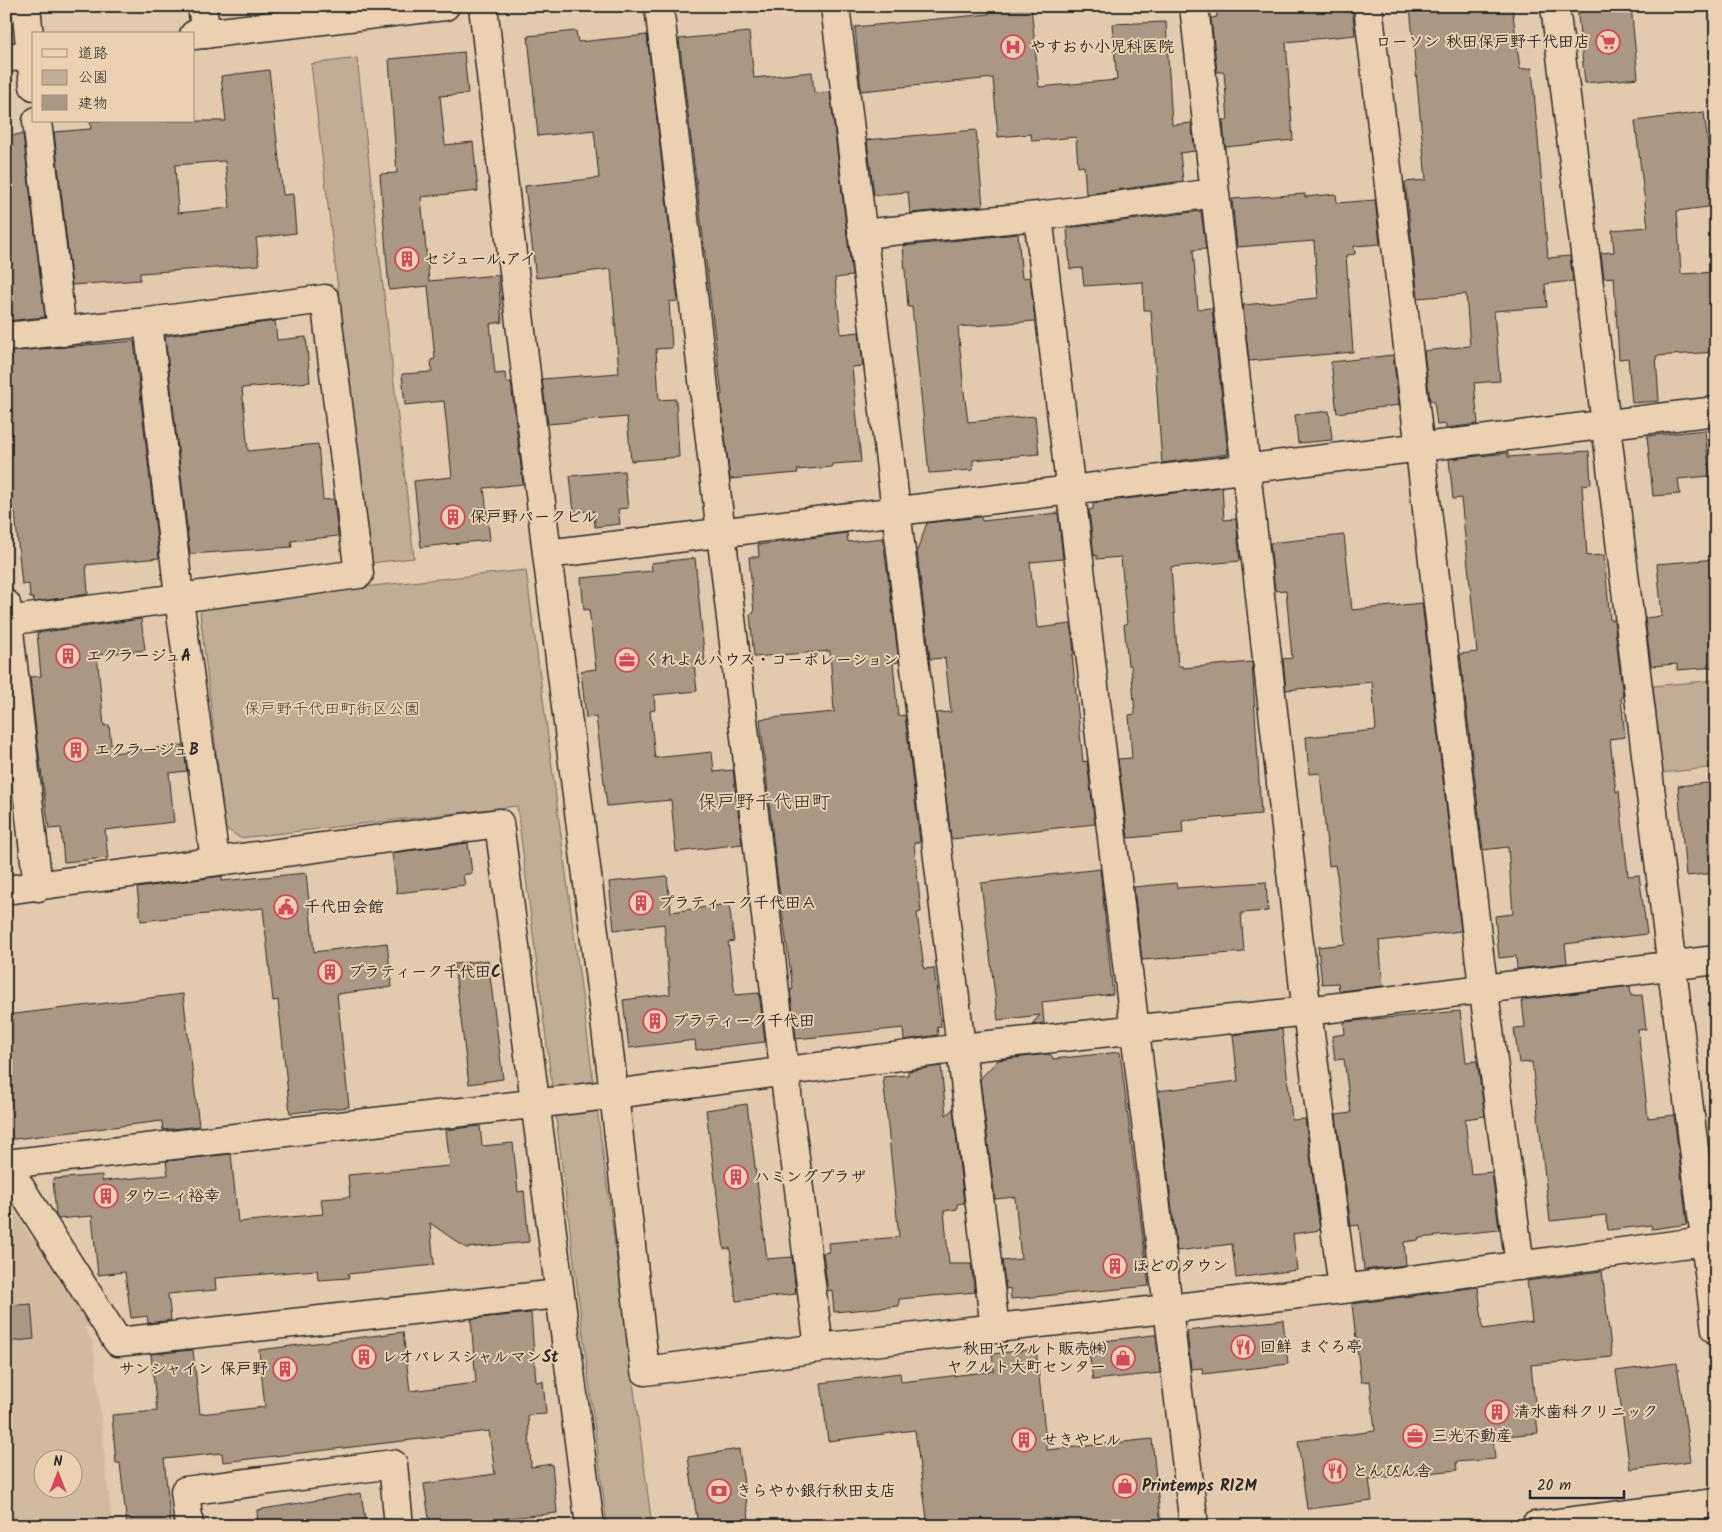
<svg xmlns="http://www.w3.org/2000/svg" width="1722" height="1532" font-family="Kalam,'Klee One',sans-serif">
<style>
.built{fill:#d2baa1;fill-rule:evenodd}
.green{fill:#c1ac95;stroke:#766c60}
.building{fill:#ab9884;stroke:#2b2b2b;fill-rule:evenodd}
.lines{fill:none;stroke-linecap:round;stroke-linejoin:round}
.minor-casing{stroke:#2b2b2b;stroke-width:31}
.tertiary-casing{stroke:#2b2b2b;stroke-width:31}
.minor{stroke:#ebd0b2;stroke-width:28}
.tertiary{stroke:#ebd0b2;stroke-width:28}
.labels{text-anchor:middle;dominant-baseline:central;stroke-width:4;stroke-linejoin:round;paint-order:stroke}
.poi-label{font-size:16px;font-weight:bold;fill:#2b2b2b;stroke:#ebd0b2;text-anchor:start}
.park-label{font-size:16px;fill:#423e3b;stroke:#ebd0b2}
.quarter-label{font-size:19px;fill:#2b2b2b;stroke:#ebd0b2}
</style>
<rect width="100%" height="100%" fill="#e3c9ad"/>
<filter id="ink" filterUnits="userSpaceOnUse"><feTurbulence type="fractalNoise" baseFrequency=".02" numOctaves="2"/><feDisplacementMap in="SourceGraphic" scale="10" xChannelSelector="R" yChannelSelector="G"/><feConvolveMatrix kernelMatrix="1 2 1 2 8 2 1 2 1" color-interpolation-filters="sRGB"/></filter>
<g filter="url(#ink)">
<path class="built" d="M6,1196L32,1239L37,1238L94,1326L84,1327L93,1342L112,1526H6ZM42,1460H72V1490H42Z"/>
<path class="green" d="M357,58L414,558L371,563L311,64Z
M526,570L652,1526H607L517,806L240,838L225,828L200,613L208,603Z
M1716,680V767L1662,773L1653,686Z"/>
<path class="building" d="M988,6H1031L1039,87L1117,80L1112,24L1166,22L1172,125L1191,123L1195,151L1180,153L1183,181L1086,194L1084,166L1078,167L1076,137L1032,141L1031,134L998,137L993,78L861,91L855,27L989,14Z
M1216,6H1352L1355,35L1286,42L1293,140L1225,147L1223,120H1228L1224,72H1217L1211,18L1217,17Z
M1410,6H1512L1520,69L1532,68L1548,258L1570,256L1573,281L1545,284L1547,307L1494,311L1500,381L1474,383L1478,424L1446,428V424L1437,425L1434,401H1430L1424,351L1470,346L1466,294L1418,298L1405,182L1426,180Z
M1577,6H1631L1638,78L1585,83Z
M576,31L578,42L647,35L678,301L669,302L672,348L656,349L659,400L676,399L679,457L631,461L627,417L548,424L542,379L619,373L611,269L536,278L525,186L599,178L594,130L538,136L528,36Z
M749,32L754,78L812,72L814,93L830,92L852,276L835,278L841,334L859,332L863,366L852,367L861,462L832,464V467L797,470L798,473L730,479L720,395H722L679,39Z
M464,52L468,94L440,96L445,145L473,142L478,191L421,197L429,281L498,275L502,322L490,324L495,374L505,373L506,382H511L523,484L484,488L490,540L421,547L414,481L452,477L444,401L405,405L402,374L432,372L431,360L435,359L428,286L389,290L380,174L397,173L389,59Z
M269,70L283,195L293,194L296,233L256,238L259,265L140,273V280L72,285L54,132L91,129L90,121H226L221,76ZM225,161L230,208L178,213L175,165Z
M1704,112L1715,206L1677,211L1681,274L1716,272V352L1656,356L1659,401L1632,403L1628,358L1619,359L1614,277L1604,278L1601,253L1614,252L1612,230L1648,227L1635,121Z
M976,130L983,206L910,213L908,192L874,195L867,140Z
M23,134L45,317L6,321V136Z
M1305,194V197L1336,194L1337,203L1375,200L1380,244L1354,246L1355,254L1346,255L1353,352L1249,361L1243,305L1318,298L1314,241L1237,247L1232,199Z
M1201,211L1206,249L1193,250L1198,309L1212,308L1228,454L1162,463L1151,310H1144L1143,282L1084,286L1082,268L1070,269L1067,228Z
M1018,234L1022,278L1030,277L1035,321L958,327L964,392L968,422L1035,416L1039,454L973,460V470L929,473L912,307H908L903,246Z
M275,321L277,340L306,337L310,382L242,388L248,451L318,444L323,500L334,499L338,536L291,541L292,547L190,554L165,336Z
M134,341L159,558L86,565L88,594L34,602L33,598H30L29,584L22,585L15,512H6V352Z
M1393,355L1399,405L1337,413L1331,362Z
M1329,411L1332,440L1298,443L1295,415Z
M1705,430L1710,476L1678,479L1680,494L1653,496L1647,436Z
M1589,451L1591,484L1582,485L1587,556L1604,555L1610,620H1614L1623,697H1621L1625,737L1610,739L1616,792L1619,791L1628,876L1639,875L1647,934L1565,944L1567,963L1517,969L1516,956L1499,958L1495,916L1513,914L1508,847L1483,850L1460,654L1477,652L1461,498L1453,499L1449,459L1508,453V457Z
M624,471L628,508L618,509L620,524L595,527L594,511L574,512L570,476Z
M1222,487L1224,520L1236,519L1240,561L1171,567L1178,666H1182L1183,668L1252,662L1261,814L1182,821L1183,833L1128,838L1118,759L1132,758L1129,715L1135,714L1131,665H1128L1124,624H1127L1121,557L1097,559V555L1094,556L1089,510L1093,509V503Z
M1058,513L1063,559L1030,562L1037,628L1071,624L1074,654L1072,655L1083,762L1087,761L1095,824L951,839L936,713L951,712L945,658L930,659L917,551L927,523L981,517L982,521Z
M847,533L848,542L883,538L899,662L893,663L898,716L905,715L920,842L914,843L921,912L917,913L924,969L934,968L941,1027H937L938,1035L904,1040L903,1028L796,1039L790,990L793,989L777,875L760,719L834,712L830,651L754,657L750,614L754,613L749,557H759L758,545Z
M1344,535L1352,610L1422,603L1461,931L1379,941L1383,986L1339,991L1338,983L1322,984L1318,947L1345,944L1337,875L1335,865L1329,866L1320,773L1309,774L1306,737L1376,730L1372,682L1286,690L1283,659L1292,658L1286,590L1275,591L1270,543Z
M695,558L705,663L694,664L697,691L654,695L655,710L650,711L655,758L712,752L714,772L733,770L742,844L676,852L671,800L607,806L596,717L586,718L581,671L596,669L589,609L584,610L581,578L652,571L651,563Z
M1716,559V667L1677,670V664L1651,666L1645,618L1662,616L1657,564Z
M141,619L145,650L97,655L104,726L109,725L112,753L183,745L187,771L169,773L174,822L105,830L108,858L64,862L61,828L49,829L37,740L30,677L41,676L37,633Z
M1716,782V873L1686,876L1678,786Z
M468,843L472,873L463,875L465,885L397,893L392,853Z
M1100,869L1113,994L1042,1002L1044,1023L1031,1025L1040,1015L998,1020L981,883Z
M306,873L314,952L387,943L392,987L337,994L349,1107L290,1113L278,1000L273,1001L263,908L141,921L137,888L222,876V881Z
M667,876L671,912L729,904L734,941L728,942L735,995L759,993L765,1042L696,1050L695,1040L629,1048L623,1000L670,994L664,924L614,930L609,882Z
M1266,882L1268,911L1241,913L1244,952L1142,960L1134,887L1176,883L1177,888Z
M488,960L503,1079L469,1084L454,964Z
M1630,986L1631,996L1642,995L1646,1029L1638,1030L1648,1118L1674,1115L1687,1224L1652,1229L1651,1225L1608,1230L1606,1215L1550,1221L1532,1062L1519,1063L1514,1028L1525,1027L1522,1000Z
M183,994L199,1126L163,1130L162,1121L6,1140V1015Z
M1460,1011L1466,1062L1477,1061L1485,1116L1465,1119L1471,1174L1492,1172L1499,1230L1419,1238V1240L1404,1242L1406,1265L1364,1270L1359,1225L1351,1226L1336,1115L1351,1113L1344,1059L1335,1060L1332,1036L1345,1034L1344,1022Z
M1282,1029L1292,1120L1305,1119L1320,1230L1293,1234L1297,1270L1236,1278L1232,1244L1177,1251L1158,1091L1238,1081L1233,1035Z
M1120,1052L1149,1286L1011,1299L1010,1288L1006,1289L1002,1261L1021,1259L1015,1197L995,1199L980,1079L998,1060L1048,1054L1052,1056L1053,1059Z
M941,1066L946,1115L953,1109L964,1203L957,1204V1209L944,1211L949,1264H971L975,1292L899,1299V1306L834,1312L832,1290L828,1291L823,1253L829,1252L828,1243L899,1237L883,1077L908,1075V1071Z
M747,1104L767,1259L792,1257L796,1294L736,1301L730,1248L724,1249L706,1110Z
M480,1126L482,1146L513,1143L518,1192L524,1191L529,1242L466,1248L430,1223L434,1265L348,1274L349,1278L318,1280L317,1270L215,1278L216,1290L168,1294L171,1320L148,1323L147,1316L131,1318L125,1272L98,1275L92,1216L58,1219L56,1216L53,1179L102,1175V1181L168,1175L166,1161L231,1154L238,1222L323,1214L321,1199L350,1197L348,1175L450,1166L446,1130Z
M1602,1271L1612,1357L1531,1365L1538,1433L1493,1437L1495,1459L1456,1462L1457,1470L1369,1479L1372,1501L1307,1509L1298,1441L1375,1431L1370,1381L1361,1382L1352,1304L1478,1287L1483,1329L1532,1322L1527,1281Z
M31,1304L34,1339L6,1342V1306Z
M531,1313L536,1382L543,1381L546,1414L528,1415L531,1467L552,1464L557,1513L470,1522L471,1526H430L424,1484L495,1474L489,1431L223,1462L222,1453L164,1459L171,1526H127L120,1463H116L112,1415L157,1411L151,1354L193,1350L200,1414L265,1407L259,1350L403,1332L410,1391L476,1383L471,1319Z
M1283,1320L1288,1364L1203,1374L1202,1368L1191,1369L1187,1331Z
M1153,1335H1156L1160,1373L1093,1380L1088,1343Z
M1036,1349L1047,1450L1152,1439L1161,1526H928L915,1430L828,1441L821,1383L900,1373L901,1382L994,1371L992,1354Z
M1677,1363L1691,1461L1630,1469L1616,1371Z
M739,1449L750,1526H698L688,1457Z
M361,1493L366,1526H258L257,1510Z"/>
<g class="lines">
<g class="minor-casing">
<path id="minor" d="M26,6L34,86
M202,6L206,34
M483,6L547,554L614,1093L645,1371L819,1348L1343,1289L1705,1241
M659,6L787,1094L819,1348
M835,6L995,1329
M1194,6L1304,988L1343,1289
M1368,6L1480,962L1520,1266
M1555,6L1716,1330
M37,121L62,332
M1038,216L1194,1526
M862,234L1038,216L1215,193
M148,322L181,614L215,860
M6,337L148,322L325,299L359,574L6,621
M547,554L1716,411
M6,604L38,887
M6,890L499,823L590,1526
M6,1164L576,1099L961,1048L1307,1011L1716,960
M6,1165L118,1342L559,1294
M189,1526L185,1491L393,1464L399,1526"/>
</g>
<g class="tertiary-casing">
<path id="tertiary" d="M194,35L445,6
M6,58L34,54
M1535,1526L1716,1503"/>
</g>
<use href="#minor" class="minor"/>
<use href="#tertiary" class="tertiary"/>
</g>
</g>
<defs>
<g id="supermarket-ring" transform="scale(1.25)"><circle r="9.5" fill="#ebd0b2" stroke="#d1495b" stroke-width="1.5"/><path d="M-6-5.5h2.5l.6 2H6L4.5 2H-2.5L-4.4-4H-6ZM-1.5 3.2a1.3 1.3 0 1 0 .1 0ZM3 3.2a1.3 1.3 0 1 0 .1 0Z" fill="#d1495b"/></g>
<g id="hospital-ring" transform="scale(1.25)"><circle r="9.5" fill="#ebd0b2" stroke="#d1495b" stroke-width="1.5"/><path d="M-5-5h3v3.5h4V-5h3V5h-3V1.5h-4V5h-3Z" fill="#d1495b"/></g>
<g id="building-ring" transform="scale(1.25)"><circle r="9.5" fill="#ebd0b2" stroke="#d1495b" stroke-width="1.5"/><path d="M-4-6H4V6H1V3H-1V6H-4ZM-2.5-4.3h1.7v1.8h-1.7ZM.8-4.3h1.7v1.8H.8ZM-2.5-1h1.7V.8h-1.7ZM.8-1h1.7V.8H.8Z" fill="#d1495b"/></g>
<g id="office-ring" transform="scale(1.25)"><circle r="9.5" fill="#ebd0b2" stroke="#d1495b" stroke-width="1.5"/><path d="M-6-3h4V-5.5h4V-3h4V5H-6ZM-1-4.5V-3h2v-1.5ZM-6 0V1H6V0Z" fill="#d1495b"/></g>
<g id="civic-ring" transform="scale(1.25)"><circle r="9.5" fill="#ebd0b2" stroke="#d1495b" stroke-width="1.5"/><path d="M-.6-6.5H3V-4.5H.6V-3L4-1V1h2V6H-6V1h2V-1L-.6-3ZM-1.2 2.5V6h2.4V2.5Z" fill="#d1495b"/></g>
<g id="restaurant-ring" transform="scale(1.25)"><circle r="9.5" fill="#ebd0b2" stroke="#d1495b" stroke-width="1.5"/><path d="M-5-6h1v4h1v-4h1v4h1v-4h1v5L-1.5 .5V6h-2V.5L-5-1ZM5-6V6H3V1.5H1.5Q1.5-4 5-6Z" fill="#d1495b"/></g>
<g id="shop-ring" transform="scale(1.25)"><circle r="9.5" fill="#ebd0b2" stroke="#d1495b" stroke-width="1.5"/><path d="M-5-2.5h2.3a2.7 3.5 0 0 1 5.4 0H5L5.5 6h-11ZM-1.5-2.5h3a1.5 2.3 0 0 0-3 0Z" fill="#d1495b"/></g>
<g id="bank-ring" transform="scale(1.25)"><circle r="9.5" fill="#ebd0b2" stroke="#d1495b" stroke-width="1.5"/><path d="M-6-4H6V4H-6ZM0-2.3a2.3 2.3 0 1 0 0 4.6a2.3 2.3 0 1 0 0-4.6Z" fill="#d1495b"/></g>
</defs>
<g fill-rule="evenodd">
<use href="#supermarket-ring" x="1608" y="42"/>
<use href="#hospital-ring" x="1013" y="47"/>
<use href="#building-ring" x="407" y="259"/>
<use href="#building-ring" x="453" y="517"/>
<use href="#building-ring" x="68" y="656"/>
<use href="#office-ring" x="627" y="660"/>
<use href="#building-ring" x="76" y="750"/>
<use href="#building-ring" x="641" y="903"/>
<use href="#civic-ring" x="286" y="907"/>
<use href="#building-ring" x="330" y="972"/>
<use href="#building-ring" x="655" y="1021"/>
<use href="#building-ring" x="736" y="1177"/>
<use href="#building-ring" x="106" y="1196"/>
<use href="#building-ring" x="1115" y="1266"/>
<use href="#restaurant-ring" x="1243" y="1347"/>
<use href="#building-ring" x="364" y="1357"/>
<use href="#shop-ring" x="1123" y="1358"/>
<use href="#building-ring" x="285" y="1369"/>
<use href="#building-ring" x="1497" y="1412"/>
<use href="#office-ring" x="1415" y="1436"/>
<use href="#building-ring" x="1024" y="1440"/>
<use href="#restaurant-ring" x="1335" y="1471"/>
<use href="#shop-ring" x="1125" y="1486"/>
<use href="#bank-ring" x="719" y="1491"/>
</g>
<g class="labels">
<g class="poi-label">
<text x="1590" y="42" text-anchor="end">ローソン 秋田保戸野千代田店</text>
<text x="1030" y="47">やすおか小児科医院</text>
<text x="424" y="259">セジュール.アイ</text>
<text x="470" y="517">保戸野パークビル</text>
<text x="86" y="656">エクラージュA</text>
<text x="644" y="660">くれよんハウス・コーポレーション</text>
<text x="94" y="750">エクラージュB</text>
<text x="658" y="903">プラティーク千代田Ａ</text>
<text x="304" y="907">千代田会館</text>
<text x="348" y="972">プラティーク千代田C</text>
<text x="672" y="1021">プラティーク千代田</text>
<text x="754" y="1177">ハミングプラザ</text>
<text x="124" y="1196">タウニィ裕幸</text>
<text x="1132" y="1266">ほどのタウン</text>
<text x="1260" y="1347">回鮮 まぐろ亭</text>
<text x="1106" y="1349" text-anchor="end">秋田ヤクルト販売㈱<tspan x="1106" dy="18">ヤクルト大町センター</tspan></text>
<text x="382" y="1357">レオパレスシャルマンSt</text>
<text x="268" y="1369" text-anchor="end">サンシャイン 保戸野</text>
<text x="1514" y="1412">清水歯科クリニック</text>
<text x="1432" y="1436">三光不動産</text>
<text x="1042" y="1440">せきやビル</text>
<text x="1352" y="1471">とんぴん舎</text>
<text x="1142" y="1486">Printemps RIZM</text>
<text x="736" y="1491">きらやか銀行秋田支店</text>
</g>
<g class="park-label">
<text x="332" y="709">保戸野千代田町街区公園</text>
</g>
<g class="quarter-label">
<text x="764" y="803">保戸野千代田町</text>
</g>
</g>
<rect width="1722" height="1532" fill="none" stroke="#ebd0b2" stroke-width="25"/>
<rect x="12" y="12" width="1697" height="1507" fill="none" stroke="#2b2b2b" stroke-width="2" filter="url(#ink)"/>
<rect x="32" y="32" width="162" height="90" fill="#ebd0b2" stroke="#9e8e7c"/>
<rect x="42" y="49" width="25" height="8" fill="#ebd0b2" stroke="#9e8e7c"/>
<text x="78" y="58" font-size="15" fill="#2b2b2b">道路</text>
<rect x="42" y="70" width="25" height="15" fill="#c1ac95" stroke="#9e8e7c"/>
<text x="78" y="82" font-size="15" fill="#2b2b2b">公園</text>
<rect x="42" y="95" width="25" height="15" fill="#ab9884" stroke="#9e8e7c"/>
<text x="78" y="108" font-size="15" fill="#2b2b2b">建物</text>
<g transform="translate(58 1474)"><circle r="24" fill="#ebd0b2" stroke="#9e8e7c"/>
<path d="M0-4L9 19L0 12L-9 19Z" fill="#d1495b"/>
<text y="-8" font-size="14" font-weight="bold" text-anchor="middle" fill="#2b2b2b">N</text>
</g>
<path d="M1530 1490v8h94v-8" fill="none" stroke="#2b2b2b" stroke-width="2.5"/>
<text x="1537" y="1490" font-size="15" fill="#2b2b2b" stroke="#ebd0b2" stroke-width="4" paint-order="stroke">20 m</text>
</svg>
